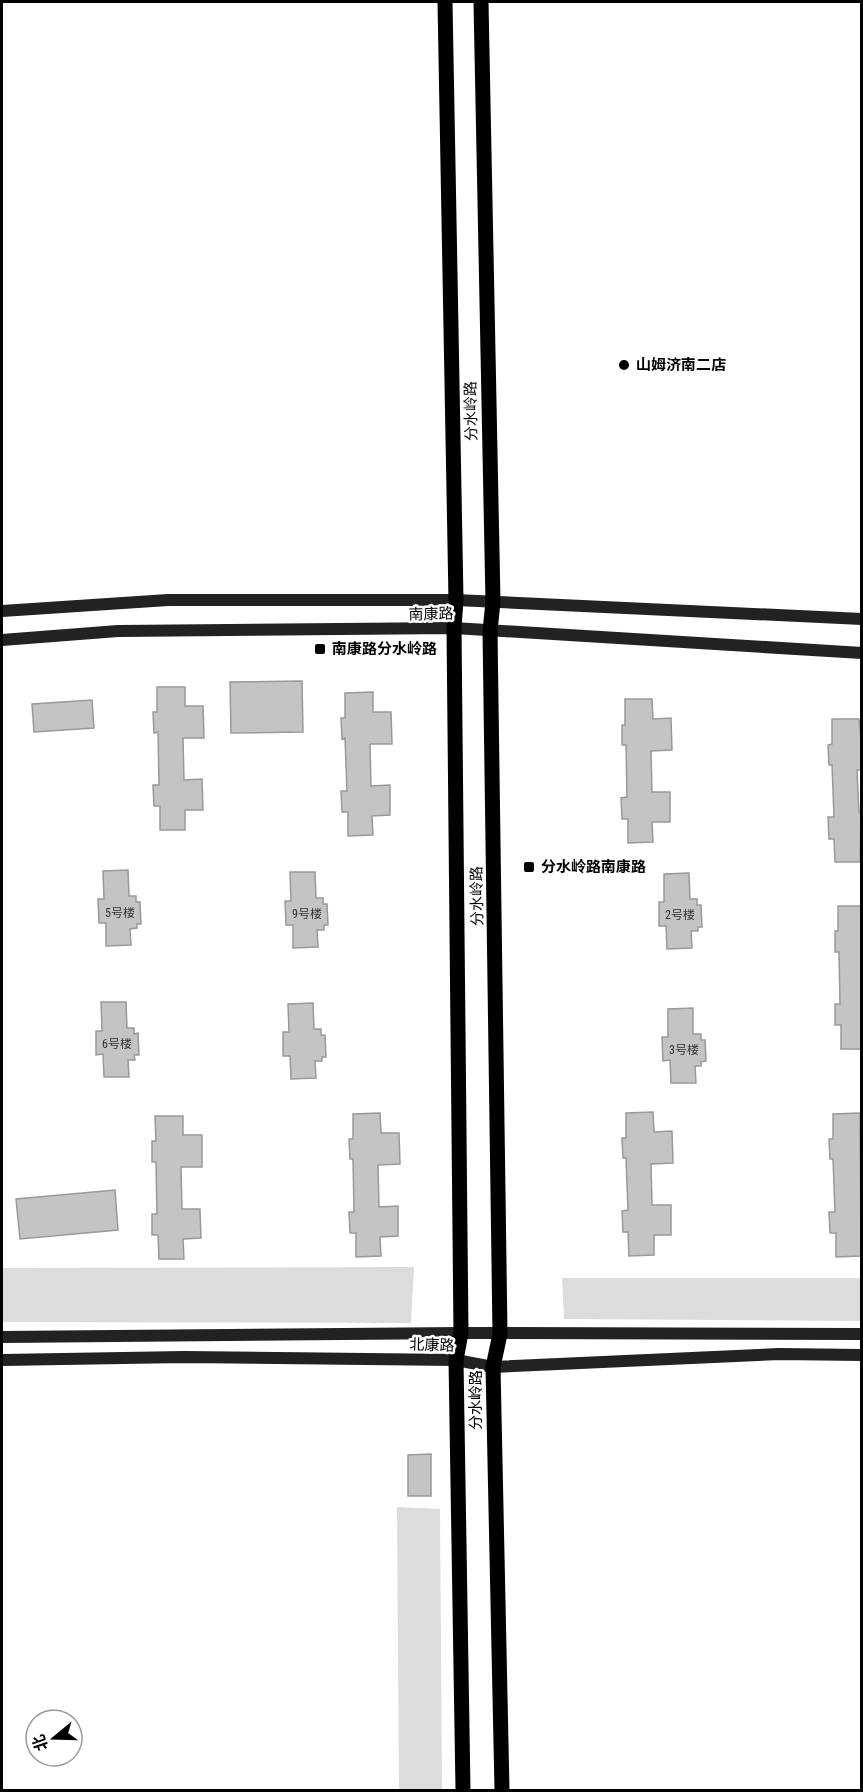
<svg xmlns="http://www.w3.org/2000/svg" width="863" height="1792" font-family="'Roboto Condensed','Noto Sans SC',sans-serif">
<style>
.green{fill:#dcdcdc}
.building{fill:#c4c4c4;stroke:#999;stroke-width:1.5}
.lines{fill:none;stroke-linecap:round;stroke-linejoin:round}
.secondary{stroke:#222;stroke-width:12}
.primary{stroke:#000;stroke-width:15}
.poi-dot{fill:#000;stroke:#fff;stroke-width:2}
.labels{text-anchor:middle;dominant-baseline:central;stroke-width:5;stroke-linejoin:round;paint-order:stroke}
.number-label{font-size:12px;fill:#313131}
.poi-label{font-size:15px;font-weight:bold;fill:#000;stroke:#fff;text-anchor:start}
.street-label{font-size:15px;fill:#000;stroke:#fff}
</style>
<rect width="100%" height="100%" fill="#fff"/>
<path class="green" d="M414,1267L411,1323L2,1322V1268Z
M562,1278H861V1321L564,1319Z
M397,1507L440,1509L442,1790H399Z"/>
<path class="building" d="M302,681L303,732L231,733L230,682Z
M157,687H185V706H203L204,738H183L184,780L202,779L203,810H185V830H160V806H154L153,785H159L158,732L154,733L153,712H157Z
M373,692V712H391L392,744H370L371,786L390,785V815L372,816L373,835L348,836V812H342L341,791H347L345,738L342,739L341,718H345V693Z
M625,699H652L653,719L671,718L672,750L651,751L652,792H670V822H652L653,842L628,843V819H622L621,798L627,797L626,745H622V725H625Z
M92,700L94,728L34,732L32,704Z
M832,719H859L861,738V770H857L859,812H861L860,862H835L834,839H829L828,817H834L832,765H829L828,745L832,744Z
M128,870L129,896H136V902H140L141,924H137V928L130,929L131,945L106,946V923H99L98,899H104L103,871Z
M290,872H315L316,898H323V904H327L328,925H324V930H317L318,947L293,948V925H286L285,901H291Z
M689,873L690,899H697V905H701L702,927H698V931H691L692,948L667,949L666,926H659V902H664V874Z
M838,906H861V1049H841V1025H835V1004H840L839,952H835V931H838Z
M101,1002H126L127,1028H134V1034L138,1033L139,1055H134L135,1060H128L129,1077H104L103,1054L96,1055V1031H102Z
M313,1003L314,1029H321V1035H325L326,1057H322V1061H315L316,1078L291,1079L290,1056H283V1032H289L288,1004Z
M693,1008V1034H701V1040H705L706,1061L701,1062V1066H695L696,1083H671L670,1060L663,1061L662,1037H668V1009Z
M653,1112L654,1132L672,1131L673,1163L651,1164L652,1205H671V1235H654V1255L629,1256L628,1232H623L622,1211L628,1210L626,1158H623L622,1138H626V1113Z
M380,1113L381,1133H399L400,1164L378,1165L379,1207L398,1206V1236L380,1237L381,1256L356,1257V1233H350L349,1212H354L353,1159H350L349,1139H353V1114Z
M860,1113L861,1256L836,1257V1233H830L829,1212H835L833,1159H830L829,1139H833V1114Z
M155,1116H183V1135H202V1167H181L182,1209H200L201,1238L183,1239L184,1259H159L158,1235H152V1214H157L156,1162H152V1141H156Z
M115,1190L118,1230L20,1239L16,1199Z
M431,1454V1496H408V1455Z"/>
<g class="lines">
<path class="secondary" d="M2,611L168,600H456L862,619
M2,640L118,631L454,628L862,653
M2,1337L461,1333L862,1334
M2,1360L184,1357L456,1360L493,1367L779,1354L862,1355"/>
<path class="primary" d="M445,2L456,600L454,628L461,1333L456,1360L463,1790
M481,2L493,602L490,631L500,1334L493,1367L502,1790"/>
</g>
<g class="poi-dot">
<circle cx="624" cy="365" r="6"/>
<rect x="314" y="643" width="12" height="12" rx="3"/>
<rect x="523" y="861" width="12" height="12" rx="3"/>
</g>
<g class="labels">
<g class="number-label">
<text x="120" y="913">5号楼</text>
<text x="307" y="914">9号楼</text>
<text x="680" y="915">2号楼</text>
<text x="117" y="1044">6号楼</text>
<text x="684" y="1050">3号楼</text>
</g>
<g class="poi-label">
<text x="636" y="365">山姆济南二店</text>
<text x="332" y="649">南康路分水岭路</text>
<text x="541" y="867">分水岭路南康路</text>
</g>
<g class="street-label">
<text transform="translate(471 411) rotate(-91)">分水岭路</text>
<text transform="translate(431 614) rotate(-1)">南康路</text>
<text transform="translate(477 896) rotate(-91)">分水岭路</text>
<text transform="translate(432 1345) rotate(2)">北康路</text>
<text transform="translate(476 1400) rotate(-90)">分水岭路</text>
</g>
</g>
<rect width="863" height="1792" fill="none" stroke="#000000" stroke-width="6"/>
<g transform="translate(54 1738) rotate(251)"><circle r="28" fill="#ffffff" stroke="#999999" stroke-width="1.5"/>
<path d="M0-4.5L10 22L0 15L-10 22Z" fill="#000000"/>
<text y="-9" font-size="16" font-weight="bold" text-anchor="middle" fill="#000000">北</text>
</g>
</svg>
